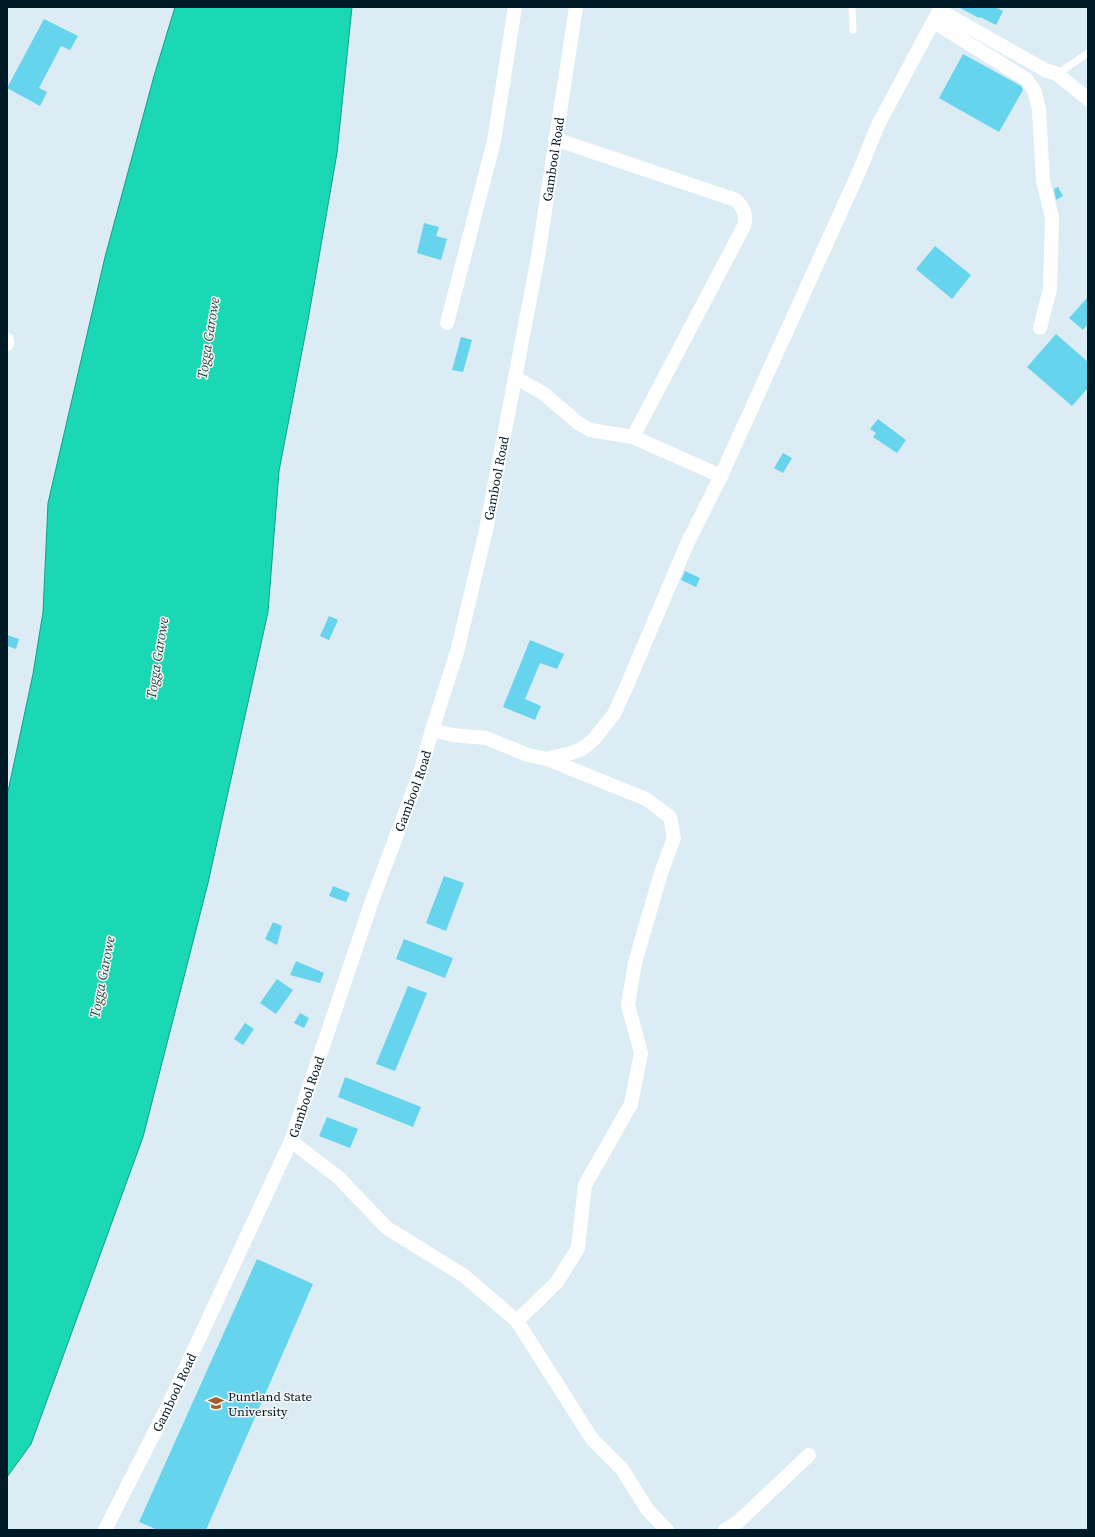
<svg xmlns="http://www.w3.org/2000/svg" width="1095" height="1537" font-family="'Source Serif 4',serif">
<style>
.water{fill:#19d8b3;stroke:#129f89}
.building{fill:#65d4ec}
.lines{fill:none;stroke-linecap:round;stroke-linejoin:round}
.lane{stroke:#fff;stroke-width:7}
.street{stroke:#fff;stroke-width:14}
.labels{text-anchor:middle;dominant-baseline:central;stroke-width:3;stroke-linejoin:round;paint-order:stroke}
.street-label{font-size:13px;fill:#001926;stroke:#f6f6f6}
.poi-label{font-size:13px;fill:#001926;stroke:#f6f6f6;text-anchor:start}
.water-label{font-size:14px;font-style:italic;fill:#29433c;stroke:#f6f6f6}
</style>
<rect width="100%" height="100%" fill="#dcecf5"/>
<path class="water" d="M175,7H352L337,153L308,320L279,471L268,612L208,883L143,1137L31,1444L7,1477V796L33,674L43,612L48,503L105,257L154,76Z"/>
<path class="building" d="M958,7H995L1003,11L996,25L980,17L979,18Z
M44,19L78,36L70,50L61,46L39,88L47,92L40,106L7,88Z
M963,54L1021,86L1023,90L999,132L939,98Z
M1058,187L1063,196L1056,200L1054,189Z
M424,223L439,227L436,236L447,239L441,260L417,253Z
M935,246L971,275L952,299L916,269Z
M1088,297V324L1083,330L1069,318Z
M1056,334L1088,362V388L1072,406L1027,367Z
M461,337L472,340L463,372L452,370Z
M878,419L906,440L897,453L873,437L876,433L870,429Z
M783,453L792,458L783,473L774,468Z
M685,571L700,578L696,587L681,580Z
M329,616L338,620L329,640L320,636Z
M7,635L19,639L16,649L7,646Z
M530,640L564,654L557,669L540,663L525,699L541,706L535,720L503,707Z
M444,876L464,883L446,931L426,923Z
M333,886L350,893L346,902L329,896Z
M273,922L282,926L277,945L265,939Z
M404,939L453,958L445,978L396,959Z
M296,961L324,973L320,983L290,975Z
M277,979L293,990L276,1014L260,1003Z
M408,986L427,993L395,1071L376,1064Z
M300,1013L309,1018L304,1028L294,1023Z
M245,1023L254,1029L243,1045L234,1039Z
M345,1077L421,1107L413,1127L338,1097Z
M327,1117L358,1129L350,1148L319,1136Z
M257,1259L313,1284L206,1530H158L139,1522Z"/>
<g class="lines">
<path class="lane" d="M852,7L853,30
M1057,74L1088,53"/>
<g class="street">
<path d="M939,10L1045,70L1057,74L1088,99"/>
<path d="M934,22L1026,79L1034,90L1039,109L1043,181L1052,217L1050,289L1040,328"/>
<path d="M555,139L736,200C743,207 747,216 744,226L633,437"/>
<path d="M447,323L494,141L515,7"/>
<path d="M7,340V344"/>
<path d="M516,378L543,393L578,423L590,430L633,437L721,476"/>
<path d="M432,730L452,735L486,738L528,755L547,759L571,753L582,749L593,740L602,729L614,714L625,690L687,544L721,476L858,174L878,125L941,7"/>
<path d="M291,1141L338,1177L387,1228L463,1275L517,1321L592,1439L622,1469L647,1509L667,1530"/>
<path d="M517,1321L557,1282L578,1248L585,1185L631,1104L641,1053L628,1005L635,963L661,873L674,838L670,817L646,799L547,759"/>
<path id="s1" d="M105,1530L166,1410L291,1141L373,898L421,770L432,730L457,652L486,530L538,257L576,7"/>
<path d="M725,1530L738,1522L809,1455"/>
</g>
</g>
<defs>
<g id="university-bare" transform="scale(1.2)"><path d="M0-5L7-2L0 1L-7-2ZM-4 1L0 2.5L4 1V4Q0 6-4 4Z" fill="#a15e2d" stroke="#f6f6f6" stroke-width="2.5" paint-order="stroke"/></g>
</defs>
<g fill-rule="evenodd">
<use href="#university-bare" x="216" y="1403"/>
</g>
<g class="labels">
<g class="street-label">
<text stroke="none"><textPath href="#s1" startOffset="1450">Gambool Road</textPath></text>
<text stroke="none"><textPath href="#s1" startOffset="1126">Gambool Road</textPath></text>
<text stroke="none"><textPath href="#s1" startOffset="802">Gambool Road</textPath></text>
<text stroke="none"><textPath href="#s1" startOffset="478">Gambool Road</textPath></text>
<text stroke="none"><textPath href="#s1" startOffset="154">Gambool Road</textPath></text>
</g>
<g class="poi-label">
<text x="228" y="1396">Puntland State<tspan x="228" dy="15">University</tspan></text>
</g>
<g class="water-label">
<text transform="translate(208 338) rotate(-81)">Togga Garowe</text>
<text transform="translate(157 658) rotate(-81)">Togga Garowe</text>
<text transform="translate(102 977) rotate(-79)">Togga Garowe</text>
</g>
</g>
<rect width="1095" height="1537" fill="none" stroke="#001926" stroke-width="16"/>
</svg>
